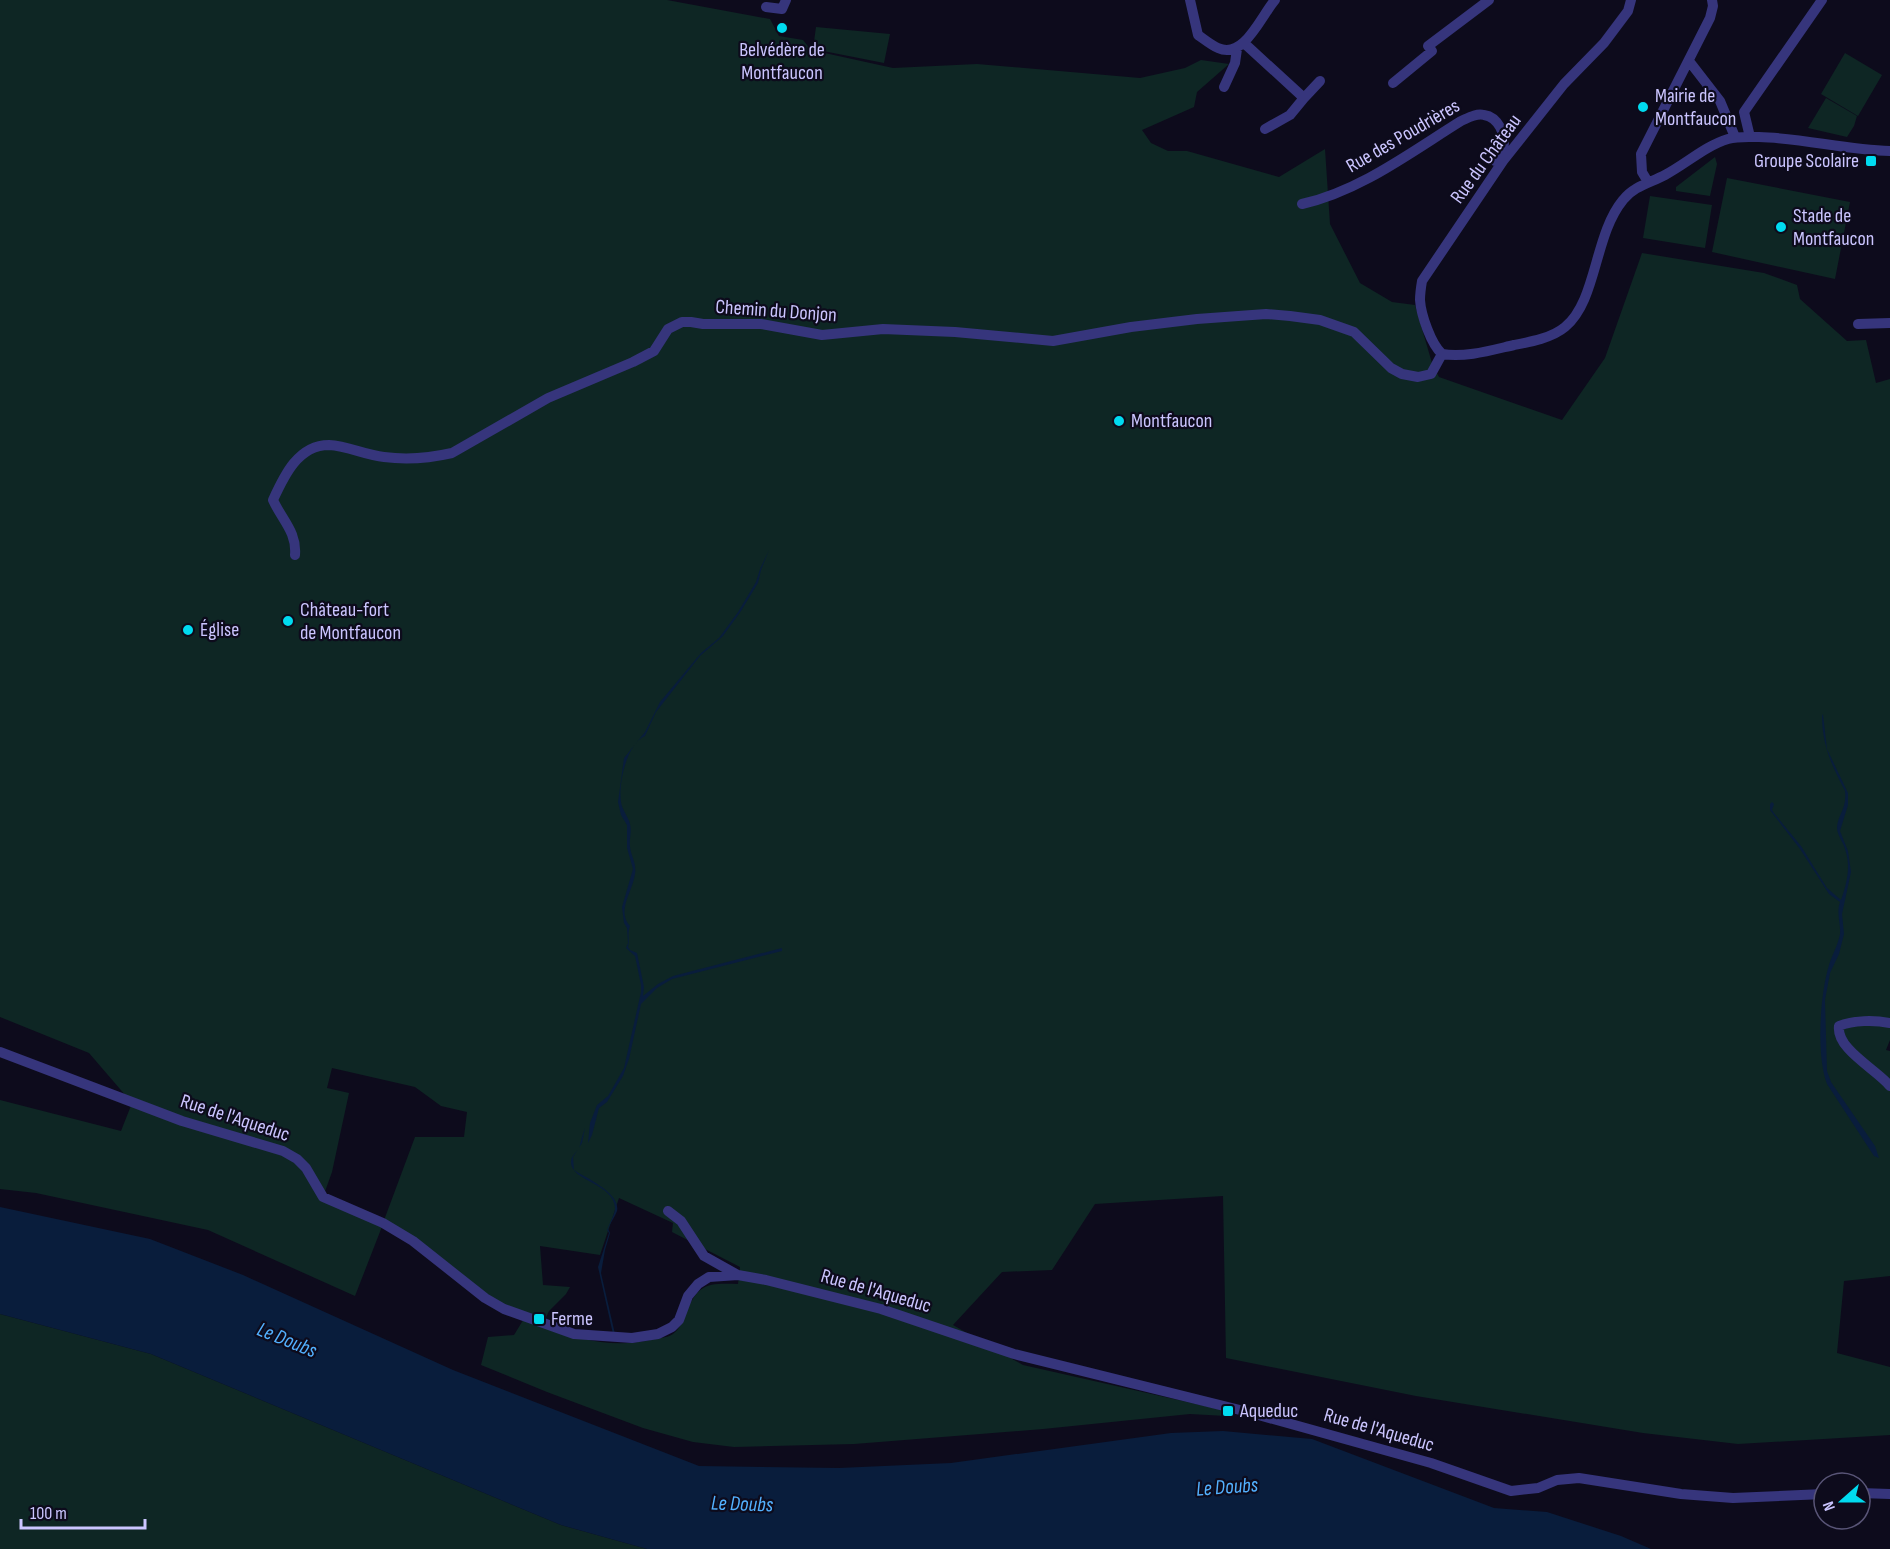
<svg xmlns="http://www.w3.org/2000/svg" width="1890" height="1549" font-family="'Sofia Sans Condensed',sans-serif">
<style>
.green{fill:#0e2624;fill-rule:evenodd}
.water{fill:#091d3c}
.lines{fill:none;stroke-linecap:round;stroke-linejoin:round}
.minor{stroke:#36357c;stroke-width:10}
.poi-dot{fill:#00dbf0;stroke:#0d0b1c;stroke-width:2}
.labels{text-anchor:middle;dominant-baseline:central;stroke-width:4.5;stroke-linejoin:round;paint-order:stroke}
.poi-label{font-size:20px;fill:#cbc5ff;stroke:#0d0b1c;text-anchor:start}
.street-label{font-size:20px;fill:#cbc5ff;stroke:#0d0b1c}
.water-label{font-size:21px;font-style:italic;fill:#53b1ff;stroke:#0d0b1c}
</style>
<rect width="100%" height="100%" fill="#0d0b1c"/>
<path class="green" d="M0,0H667L770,19L779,36L803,40L811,50L893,68L977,64L1140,78L1185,68L1201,60L1229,64L1197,92L1194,107L1142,130L1151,143L1168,151H1187L1279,177L1325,149L1330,224L1360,283L1392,302L1415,305L1432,363L1439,377L1562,420L1605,358L1642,253L1764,273L1797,285L1800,299L1847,341L1866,340L1876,383L1890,379V1040L1886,1050L1890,1051V1276L1844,1281L1837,1353L1890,1367V1435L1738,1444L1643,1433L1416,1396L1226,1358L1223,1196L1095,1204L1052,1270L1002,1272L953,1325L1023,1365L1227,1411L1226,1416L1190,1414L1043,1429L854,1444L734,1447L693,1442L643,1428L547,1392L481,1365L488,1337L514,1335L525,1317L504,1309L383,1224L355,1296L208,1230L36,1193L0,1189V1100L121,1131L132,1103L89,1053L0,1017ZM332,1068L415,1087L441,1106L467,1112L464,1137H415L383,1223L323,1197L332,1172L349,1093L327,1088ZM619,1198L673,1223L672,1232L740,1267L738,1284C707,1283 698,1283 685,1315C683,1322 679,1329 673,1334C669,1337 661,1338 655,1339C612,1349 583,1340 542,1326L549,1311L566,1294L570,1287L543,1285L540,1246L600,1255Z
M816,27L890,34L884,63L813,49Z
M1845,53L1882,75L1858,116L1821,94Z
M1826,98L1857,116L1854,126L1847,137L1808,128Z
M1715,157L1717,164L1710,196L1676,191V187Z
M1727,178L1850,202L1835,279L1712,252Z
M1650,196L1712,205L1705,248L1643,238Z
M0,1314L151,1354L561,1525L647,1549H0Z"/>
<path class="water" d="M769,550L761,570L758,583L741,611L723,636L700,656L656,712L645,736C627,743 618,784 621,802C622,810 628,816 630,824C632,832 629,838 630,847C631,856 637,864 635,874C633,891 616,911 630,926C627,934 630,940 628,947L630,950L637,953L644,987L643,996L658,984L673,976L782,948V951L672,979L657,988L641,1004L629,1059L623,1076L607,1102L599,1108L592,1135L588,1143L590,1123L597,1105L608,1096L624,1068L641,992V985L635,956L626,948L628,943L627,928L624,923L622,907L633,869L627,848V825L621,815L618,802L624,758L645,732L660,702L701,653L719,638L738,612L756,582L760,569Z
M1823,714L1827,749L1848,793V805L1840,831L1848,851L1851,872L1842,914L1844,934L1839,954L1830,973L1825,1000L1827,1071L1831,1082L1875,1146L1879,1158L1874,1156L1827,1084C1816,1055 1820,994 1829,965C1832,955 1838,945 1840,934C1841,924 1836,913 1840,902L1829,894L1800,849L1770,810V804L1772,802L1774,804L1772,810L1774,813L1801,846L1827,888L1841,900C1847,883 1851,866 1845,849C1843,841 1837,836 1837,827C1838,814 1847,809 1845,791C1832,766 1822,745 1822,716Z
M585,1128L582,1143L573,1157L574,1170C586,1178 621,1193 617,1211C615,1217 610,1223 608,1229L610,1233L605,1250L601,1273L615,1334H613L598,1267L609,1233L607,1230C609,1224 615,1214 615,1208C614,1183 569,1181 571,1161C572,1154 578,1152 580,1145C581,1139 583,1134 585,1128Z
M0,1207L150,1239L243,1275L453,1370L699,1466L839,1468L951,1463L1171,1433L1223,1431L1312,1439L1494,1508L1547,1512L1621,1536L1651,1549H647L561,1525L151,1354L0,1314Z"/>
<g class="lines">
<path class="minor" d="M1190,0L1198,35C1204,39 1211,45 1218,48C1244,60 1261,16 1275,0
M766,7L782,9L786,0
M1244,43L1304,98L1290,115L1265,129
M1689,61L1720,101L1735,137
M1393,83L1432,51L1428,46L1489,0
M1224,87L1235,63L1237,49
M1304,98L1320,81
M1750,137L1744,112L1822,0
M1648,182L1642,172L1641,154L1710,18L1713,6L1712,0
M1302,204C1360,191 1411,152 1461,121C1468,118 1476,113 1484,115C1498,117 1507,135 1503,148C1501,153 1498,157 1495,161
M1858,324L1890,323
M1442,354C1465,358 1492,350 1514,345C1530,342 1552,338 1565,327C1597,301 1594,235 1623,200C1634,186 1650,183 1665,175C1686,164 1705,146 1728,139C1738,136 1749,137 1759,137C1803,138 1846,150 1890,151
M1442,354C1431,344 1421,315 1420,300C1420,294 1421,287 1422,281L1503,161L1564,84L1604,43L1628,11L1631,0
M295,555C297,532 282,520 273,500C284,476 298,445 329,445C348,446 365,455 384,457C407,460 430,458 452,453L548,398L633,362L654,351L668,329L682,322H691L703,324H761L822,335L883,329L955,332L1053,341L1131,327L1197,319L1266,314L1290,316L1320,320L1354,332L1391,368L1402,374L1418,377L1431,374L1442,354
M1890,1023C1875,1020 1853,1020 1839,1026C1836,1049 1876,1069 1890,1086
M0,1052L182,1121L283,1151L297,1159L306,1168L323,1197L383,1223L413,1241L485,1298L504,1309L574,1334L632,1338L658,1334L672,1327L679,1320L688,1296L698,1284L709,1277L738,1275L766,1280L881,1309L1014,1354L1248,1412L1431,1463L1511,1491L1538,1488L1557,1480L1579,1478L1681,1494L1733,1498L1824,1494
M668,1211L681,1221L704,1256L738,1275
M1860,1493L1890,1494"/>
</g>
<g class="poi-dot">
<circle cx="782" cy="28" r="6"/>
<circle cx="1643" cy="107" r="6"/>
<rect x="1865" y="155" width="12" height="12" rx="3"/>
<circle cx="1781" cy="227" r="6"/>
<circle cx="1119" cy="421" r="6"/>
<circle cx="288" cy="621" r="6"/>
<circle cx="188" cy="630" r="6"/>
<rect x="533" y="1313" width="12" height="12" rx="3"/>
<rect x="1222" y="1405" width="12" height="12" rx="3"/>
</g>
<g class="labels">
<g class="poi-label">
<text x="782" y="50" text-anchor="middle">Belvédère de<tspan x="782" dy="23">Montfaucon</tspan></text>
<text x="1655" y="96">Mairie de<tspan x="1655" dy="23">Montfaucon</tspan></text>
<text x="1859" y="161" text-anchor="end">Groupe Scolaire</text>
<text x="1793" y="216">Stade de<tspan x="1793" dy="23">Montfaucon</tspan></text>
<text x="1131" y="421">Montfaucon</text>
<text x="300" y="610">Château-fort<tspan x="300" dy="23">de Montfaucon</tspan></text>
<text x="200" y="630">Église</text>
<text x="551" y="1319">Ferme</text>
<text x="1240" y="1411">Aqueduc</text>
</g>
<g class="street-label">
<text transform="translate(1403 136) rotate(-30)">Rue des Poudrières</text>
<text transform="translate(1486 159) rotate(-54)">Rue du Château</text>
<text transform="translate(776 311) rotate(4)">Chemin du Donjon</text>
<text transform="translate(235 1118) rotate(18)">Rue de l'Aqueduc</text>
<text transform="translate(876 1291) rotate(16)">Rue de l'Aqueduc</text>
<text transform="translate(1379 1430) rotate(16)">Rue de l'Aqueduc</text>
</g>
<g class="water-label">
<text transform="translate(287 1340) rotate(22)">Le Doubs</text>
<text transform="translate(1227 1487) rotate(-4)">Le Doubs</text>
<text transform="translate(742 1504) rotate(2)">Le Doubs</text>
</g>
</g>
<g transform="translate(1842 1501) rotate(249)"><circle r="28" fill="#0d0b1c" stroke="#595577" stroke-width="1.5"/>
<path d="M0-4.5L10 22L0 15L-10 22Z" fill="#00dbf0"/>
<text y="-9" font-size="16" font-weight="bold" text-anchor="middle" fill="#cbc5ff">N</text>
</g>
<path d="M21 1519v9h124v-9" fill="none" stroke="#cbc5ff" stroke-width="3"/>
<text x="30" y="1519" font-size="18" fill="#cbc5ff" stroke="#0d0b1c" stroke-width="4.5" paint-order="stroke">100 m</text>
</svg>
